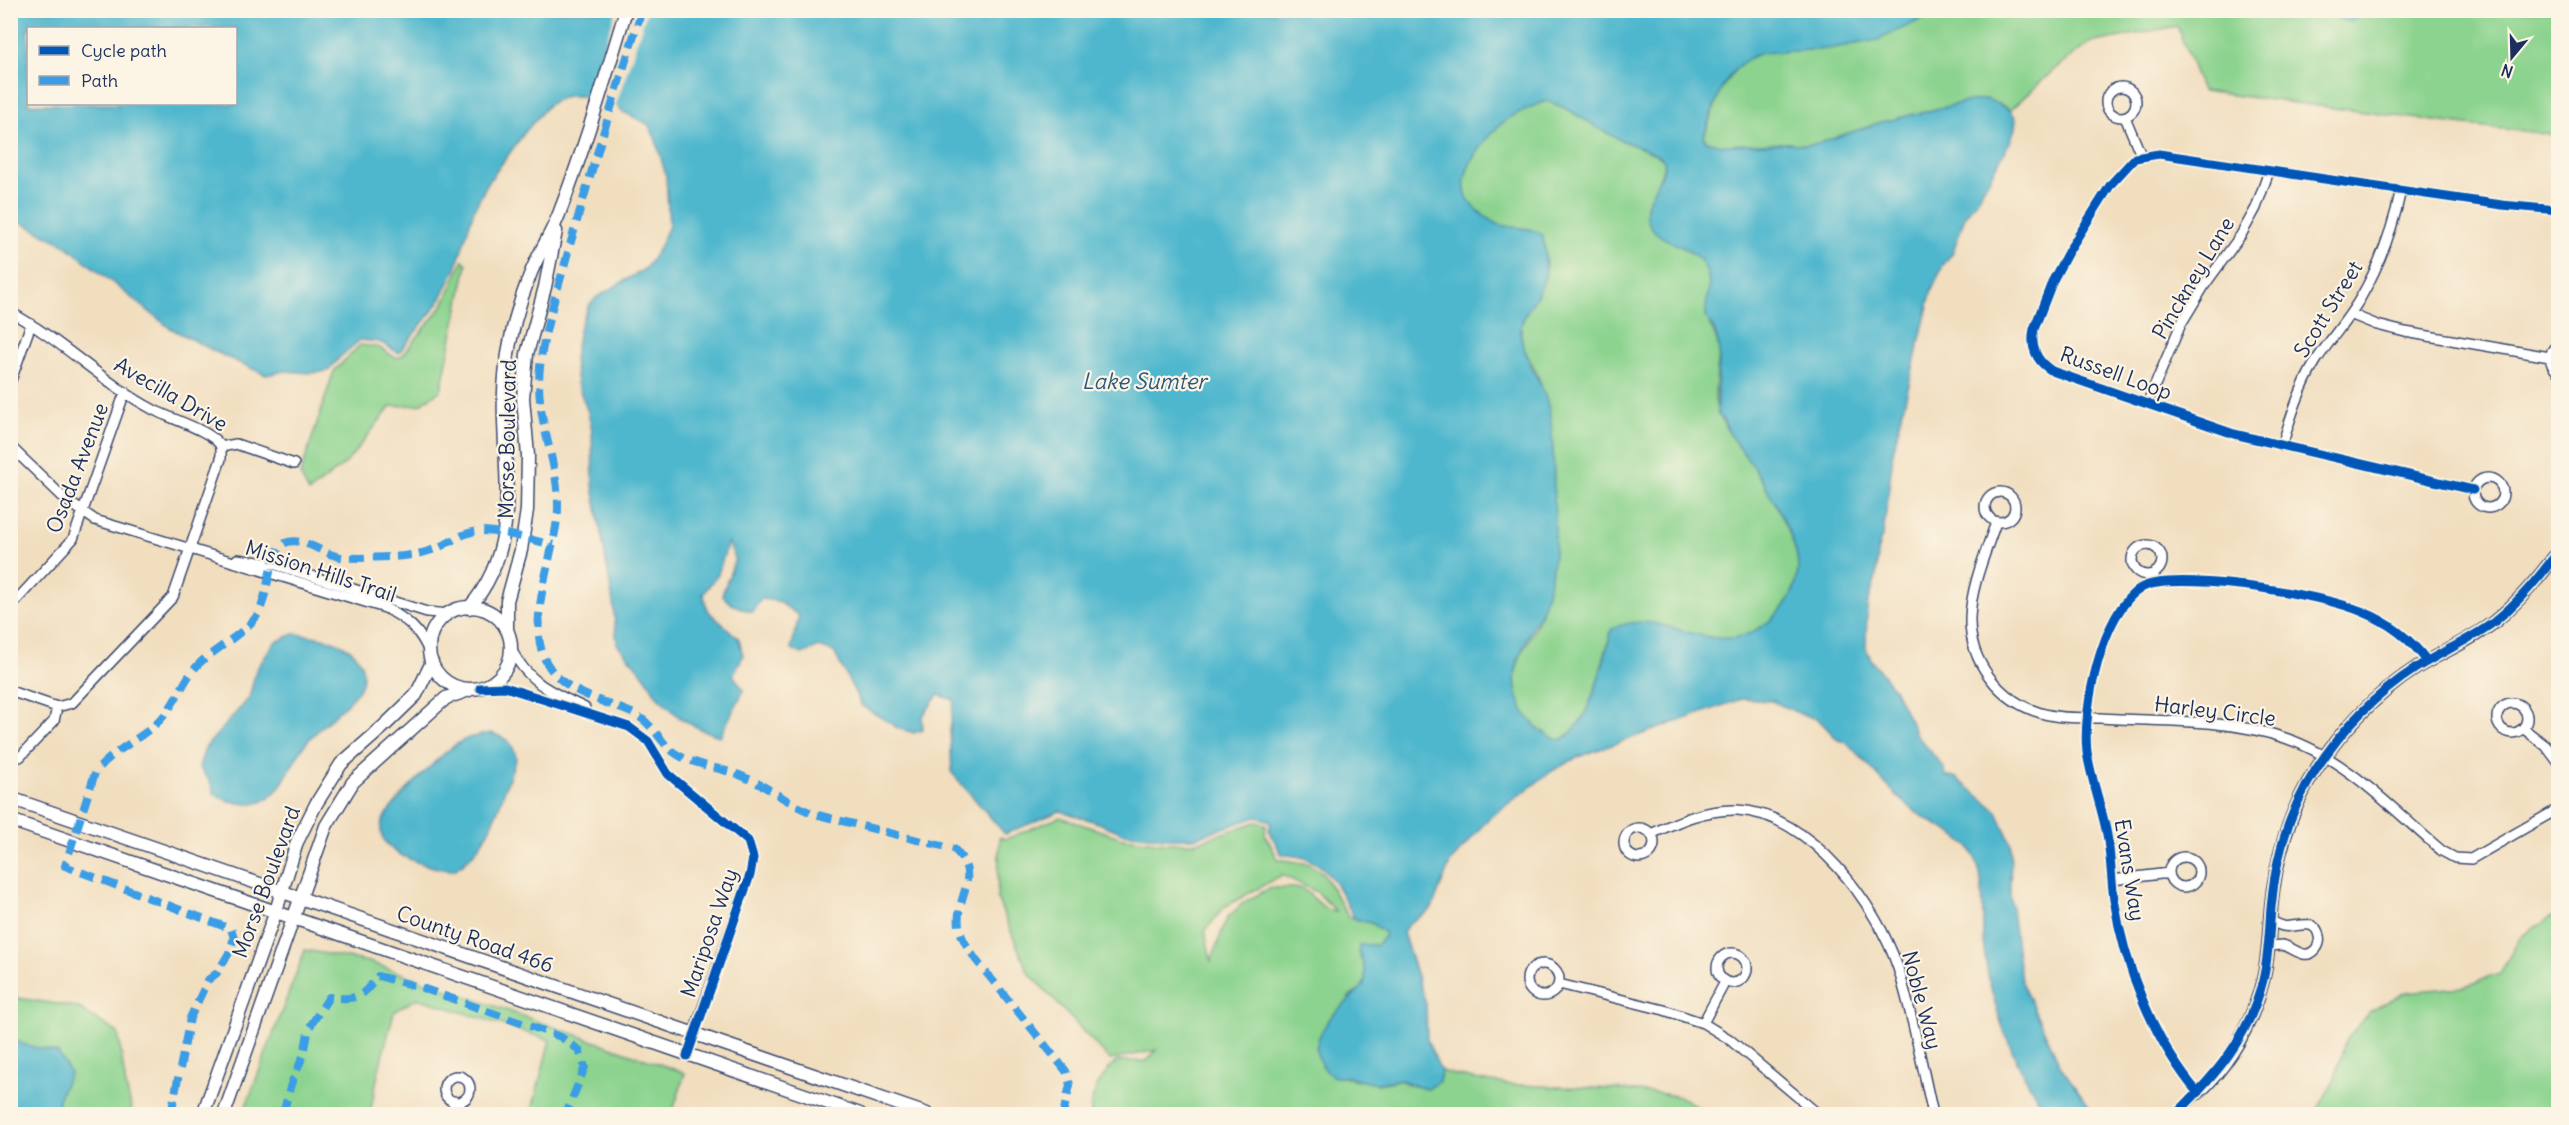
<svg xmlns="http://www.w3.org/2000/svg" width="2569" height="1125" font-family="Delius,sans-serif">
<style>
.green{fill:#8bd38e;stroke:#538176;stroke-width:1.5;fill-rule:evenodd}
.water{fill:#4fb7cd;stroke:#357396;stroke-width:1.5;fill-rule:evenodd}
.pier{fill:#f1debf}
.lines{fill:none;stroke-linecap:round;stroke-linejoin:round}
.street-casing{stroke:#3b496d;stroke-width:12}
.secondary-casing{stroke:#3b496d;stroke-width:15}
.street{stroke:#fff;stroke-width:9}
.secondary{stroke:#fff;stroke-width:12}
.quiet{stroke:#3b9de6;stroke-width:8;stroke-dasharray:15 8;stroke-linecap:butt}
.cycleway-casing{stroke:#fcf5e5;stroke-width:13}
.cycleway{stroke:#0057b8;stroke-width:9}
.labels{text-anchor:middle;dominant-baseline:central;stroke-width:4.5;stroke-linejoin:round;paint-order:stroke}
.street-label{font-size:21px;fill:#1b2f5e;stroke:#fcf5e5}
.water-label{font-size:22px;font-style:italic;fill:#2b587f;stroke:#fcf5e5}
</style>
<rect width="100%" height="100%" fill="#fcf5e5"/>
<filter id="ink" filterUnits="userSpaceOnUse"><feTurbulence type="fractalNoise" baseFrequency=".0167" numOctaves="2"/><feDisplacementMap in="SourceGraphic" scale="12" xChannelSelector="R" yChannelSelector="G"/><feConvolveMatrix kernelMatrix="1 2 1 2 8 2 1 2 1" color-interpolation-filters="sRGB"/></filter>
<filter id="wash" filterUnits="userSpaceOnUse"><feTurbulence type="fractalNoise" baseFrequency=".008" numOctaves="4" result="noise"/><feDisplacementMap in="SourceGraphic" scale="24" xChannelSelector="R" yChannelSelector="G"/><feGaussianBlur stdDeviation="1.35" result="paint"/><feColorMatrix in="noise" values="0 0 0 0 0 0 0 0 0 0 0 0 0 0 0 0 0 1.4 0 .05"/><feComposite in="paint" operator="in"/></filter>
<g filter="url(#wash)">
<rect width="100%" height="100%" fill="#f1debf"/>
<path class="green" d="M2301,10L2350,22L2356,11H2558V135L2466,125L2202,91L2177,26L2090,43L2056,68L2010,110L2000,104L1970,101L1882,122L1819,143L1806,145L1789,143L1722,145L1706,141L1704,136L1721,89L1738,66L1750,57L1761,53L1793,50L1918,21L1939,11Z
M1546,101C1572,108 1592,126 1617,138C1632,146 1651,149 1664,160C1666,169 1650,195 1647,207C1657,219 1666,231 1676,242C1688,254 1701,253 1707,273C1712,288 1707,303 1708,318C1708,325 1718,337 1719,351C1719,366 1712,393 1716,406C1726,437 1752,461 1768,490C1779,509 1797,544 1798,565C1799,603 1762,638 1725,639C1710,639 1696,633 1680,632C1658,630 1635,630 1612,629C1602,660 1592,725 1561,740C1540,734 1523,719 1517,697C1507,657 1539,635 1544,602C1550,559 1556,500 1553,456C1552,434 1546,411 1542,389C1539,369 1522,354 1521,334C1520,311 1541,297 1545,276C1548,263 1544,248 1543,235C1527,224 1506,231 1490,220C1482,215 1471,205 1467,197C1455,171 1489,132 1508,119C1519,111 1533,106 1546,101Z
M463,260L467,264L441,390L419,405L391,406L347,462L309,492L300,475L334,371L360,345L378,347L396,358L402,356L443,305Z
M1060,817L1122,838L1165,843H1194L1256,822L1266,824L1265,834L1278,859L1309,864L1323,873L1348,916L1371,923L1384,932V937L1376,945H1359C1356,959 1373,967 1361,990L1349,997L1343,1077L1377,1084L1399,1080L1410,1085L1428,1089L1439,1081L1441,1071C1501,1090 1563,1085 1625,1090C1643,1092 1663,1092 1680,1097C1689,1100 1699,1109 1707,1114H1091C1089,1094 1103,1074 1117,1061H1147L1157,1050L1110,1060L1028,972L997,898L1000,837L1006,839ZM1282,875L1317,892L1336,911L1326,909L1302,888H1270L1244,902L1227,918L1211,961L1205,931L1224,907Z
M2558,913V1114H2315L2335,1079L2345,1041L2369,1012L2405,992L2462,987L2500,974L2520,937Z
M305,950L369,962L685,1073L672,1114H531L550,1040L417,998L394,1012L379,1069L370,1114H243Z
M10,997L77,1007L118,1033L126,1087L133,1114H56L60,1094L70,1073L58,1053L22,1044L11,1037Z"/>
<path class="water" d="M10,11H1939L1878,40L1828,49L1761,53C1724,66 1715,102 1704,136L1706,141L1722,145L1789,143L1806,145L1819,143L1882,122L1970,101L1987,99L2010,110L2016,118L2015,128L2010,142L1977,200L1965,216L1953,252L1943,265L1932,289L1894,447L1883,535L1879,543L1876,577L1867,606L1866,648L1872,661L1895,690L1916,734L1945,769L1946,777H1955L1996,810L2011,843L2010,893L2021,981L2061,1067L2095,1114H2047C2015,1065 1991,1009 1984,950C1981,923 1986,885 1976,860C1967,837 1944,830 1925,818C1894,798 1872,767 1846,742L1838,740L1817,718L1807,717L1772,701L1741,699L1578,757L1552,771L1489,818L1450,863L1432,908C1423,919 1408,918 1403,933L1426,1004L1427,1040L1441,1071L1439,1081L1428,1089C1416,1088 1407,1080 1398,1080C1391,1079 1383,1084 1375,1083C1366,1083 1358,1078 1349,1077C1345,1076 1340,1078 1335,1077C1331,1076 1327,1072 1325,1069C1310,1052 1317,1037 1329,1020C1335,1011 1363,988 1364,984C1369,967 1356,956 1359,945H1376L1384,937V932L1371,923L1355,919C1336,885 1327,854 1282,855L1269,831L1271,821L1256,817L1194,838H1166L1123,833L1093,821L1060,811L1005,834L952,773L950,731L954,700L938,695L922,717L923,730L914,733L898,728L862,706L834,652L819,647L802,654L791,649L799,616L778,601L761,599L752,612L731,604L722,595L735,559L728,542L718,574L703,594L708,611L739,639L743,656L733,675L744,690L720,736L704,731L680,718L657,696L644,675L617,644L613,602L593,486L592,431L588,412L577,383L574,359L579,329L589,305L597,297L646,268L658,250L669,226L666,176L656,140L648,124L623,112L616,104L602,96H566L549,104L525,132L487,184L474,210L456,268L439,302L399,353L380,342L360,340L340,357L328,371L310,373L285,371L266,375L220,354L170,328L65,245L11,217ZM28,28H236V104H28ZM1546,101C1572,108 1592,127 1617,138C1632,146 1651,149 1664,160C1668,176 1641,196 1648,221C1657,246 1695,242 1706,270C1713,286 1705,300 1706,316C1707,321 1711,323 1713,328C1717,334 1718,343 1719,350C1720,372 1714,393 1718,415C1726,420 1727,432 1734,441C1755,465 1798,535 1798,566C1799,596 1776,621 1750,633C1704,654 1656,605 1612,629C1603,660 1592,725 1561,740C1533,732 1516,708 1515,679C1515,655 1533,629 1542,608C1550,588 1553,566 1555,545C1556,528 1554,509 1554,491C1553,463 1554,432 1548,405C1542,381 1525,361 1521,337C1517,313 1542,298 1545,275C1547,262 1544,248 1543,235C1527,224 1506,231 1490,220C1482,215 1471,205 1467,197C1455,171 1489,132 1508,119C1519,111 1534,106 1546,101Z
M2301,11H2356L2357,17L2351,22Z
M294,634C320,636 361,642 363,674C363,679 363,684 360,688C351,703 320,726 306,743C290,762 281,804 250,804C240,804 223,801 215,794C212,791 212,786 210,782C207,776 202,772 199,767L205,748L249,698L256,670L275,642Z
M491,733C506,738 514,742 516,759C500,798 493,846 454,870C433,869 378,856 381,826C384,809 443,752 460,742C469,736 480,735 491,733Z
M11,1037L22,1044L58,1053L70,1073L60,1094L56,1114H11Z"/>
<path class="pier" d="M616,11H647L615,108L601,99L587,98Z"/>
</g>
<g filter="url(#ink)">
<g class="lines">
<g class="street-casing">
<path id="street" d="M2106 102a15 15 0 1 1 30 0a15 15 0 1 1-30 0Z
M2125,117L2141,155
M10,312C62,340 103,383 154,410C171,419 215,432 221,447L236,444L294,464
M2350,314L2377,325L2405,332L2550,357
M2558,344C2548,352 2548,364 2558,372
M10,383L31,324
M2147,404L2181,324L2206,283L2241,235L2256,208L2269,171
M10,446L66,500L95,520L385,608C407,619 420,630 429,652
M2282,446C2291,416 2300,387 2316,361C2330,339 2348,320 2361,297C2380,264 2393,228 2401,190
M2473 493a15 15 0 1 1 30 0a15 15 0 1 1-30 0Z
M2473,490L2234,434L2052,371C2036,361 2030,347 2034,329L2053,280L2068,252L2111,184L2135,158L2159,154L2371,186L2502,205L2558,210
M1985 507a15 15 0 1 1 30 0a15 15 0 1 1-30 0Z
M1996,522C1986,552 1971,586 1970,618C1969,662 2000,701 2041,713C2060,719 2080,717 2100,718C2160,722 2227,718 2285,738C2346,758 2394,811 2442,851L2455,858L2471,859L2558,809
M2132 560a15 15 0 1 1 30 0a15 15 0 1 1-30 0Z
M237,559L273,564L427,612L449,614
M10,607L73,539L125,392
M512,651C530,684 552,692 585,708
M480,688L505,687L629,727L648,741L668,774L748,841L753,858L750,875L693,1035
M10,691L57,707
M2497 718a15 15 0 1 1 30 0a15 15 0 1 1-30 0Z
M2524,729L2546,746L2558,762
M20,757L54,721L57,707L72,703L173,597L221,459V447
M1624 843a15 15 0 1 1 30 0a15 15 0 1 1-30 0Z
M1651,834C1679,821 1705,809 1737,810C1810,813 1877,905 1898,968C1913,1016 1922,1066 1933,1114
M2169 872a15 15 0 1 1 30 0a15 15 0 1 1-30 0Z
M2112,880L2169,873
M2268,947C2273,946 2277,945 2282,945C2294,947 2305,962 2316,949C2319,945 2320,940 2319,936C2315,916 2295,929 2283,926C2278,925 2274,922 2270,920
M1717 968a15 15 0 1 1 30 0a15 15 0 1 1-30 0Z
M1527 980a16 16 0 1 1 32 0a16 16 0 1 1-32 0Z
M1559,984L1664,1010L1703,1023L1729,1039L1818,1114
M1703,1023L1725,982
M444 1089a13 13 0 1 1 26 0a13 13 0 1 1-26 0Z
M451,1114L454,1101
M2176,1114L2198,1093C2154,1041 2124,966 2114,899C2111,878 2111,856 2107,835C2102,807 2091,780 2087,752C2082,710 2102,611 2141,588C2164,574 2252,586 2280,591C2339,602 2390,611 2427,661"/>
</g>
<g class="secondary-casing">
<path id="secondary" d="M429 648a41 41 0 1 1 82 0a41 41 0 1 1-82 0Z
M469,608C531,537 495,451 506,367C510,336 518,305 530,275C538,254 551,235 559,214C585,147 605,78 626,10
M507,630V601L521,550L527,510L528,456L523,398L527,354L545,287L556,231
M10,798L927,1114
M10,820L860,1114
M2198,1093C2230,1063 2252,1023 2263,980C2269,957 2269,932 2271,908C2275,861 2289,811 2315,771C2340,731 2376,694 2416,668C2441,652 2470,641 2494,622C2519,602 2539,578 2558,552
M203,1114L276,911L297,842L316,804L341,764L383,727L416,695L432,662
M224,1114L326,826L353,782L446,698L472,689"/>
</g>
<use href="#street" class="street"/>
<use href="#secondary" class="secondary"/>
<path class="quiet" d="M642,10C616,91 591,171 568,252C558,290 544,328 540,367C534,419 559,460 558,509C556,554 521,629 550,668C569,695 607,701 636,715C654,724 661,745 678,755C697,766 724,768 744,777C769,787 789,804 814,814L954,849C983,877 955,895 959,926C961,939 969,949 976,960L1066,1071L1070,1085L1063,1114
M171,1114L190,1018L208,980L217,973L229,953L234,938L231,929L65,866L95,773C113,749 141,740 161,719C178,701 184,676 203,660C217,649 247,630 256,617C269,600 268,551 285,543C301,536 319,551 333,555C341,558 351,558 360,558C384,557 409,558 432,550C448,545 464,530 482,531C506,532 531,540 554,545
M283,1114L291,1084L304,1054L309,1028L329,997C358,1000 360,999 378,976L419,987L561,1037L579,1050L585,1067L566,1114"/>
<g class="cycleway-casing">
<path id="cycleway" d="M2473,490L2234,434L2052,371C2036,361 2030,347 2034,329L2053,280L2068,252L2111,184L2135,158L2159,154L2371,186L2502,205L2558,210
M480,688L505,687L629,727L648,741L668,774L748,841L753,858L750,875L687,1056
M2198,1093C2154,1041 2124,966 2114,899C2111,878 2111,856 2107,835C2102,807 2091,780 2087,752C2082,710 2102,611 2141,588C2164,574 2252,586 2280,591C2339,602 2390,611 2427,661
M2176,1114C2217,1074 2249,1037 2263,980C2269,956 2269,932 2271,908C2275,860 2289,811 2315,771C2341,730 2376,694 2416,668C2441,652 2470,640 2494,622C2519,602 2539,578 2558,552"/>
</g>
<use href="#cycleway" class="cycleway"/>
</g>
</g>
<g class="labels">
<g class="street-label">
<text transform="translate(2193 278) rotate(-59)">Pinckney Lane</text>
<text transform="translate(2328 309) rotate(-58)">Scott Street</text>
<text transform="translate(2116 373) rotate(20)">Russell Loop</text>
<text transform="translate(171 394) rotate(30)">Avecilla Drive</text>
<text transform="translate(507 439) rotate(-89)">Morse Boulevard</text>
<text transform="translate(77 468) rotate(-69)">Osada Avenue</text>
<text transform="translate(321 571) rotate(18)">Mission Hills Trail</text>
<text transform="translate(2215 711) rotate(7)">Harley Circle</text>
<text transform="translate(2130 870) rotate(81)">Evans Way</text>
<text transform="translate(266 882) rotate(-70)">Morse Boulevard</text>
<text transform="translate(709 933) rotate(-71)">Mariposa Way</text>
<text transform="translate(475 939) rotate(19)">County Road 466</text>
<text transform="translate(1922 1000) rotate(75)">Noble Way</text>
</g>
<g class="water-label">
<text x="1144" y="381">Lake Sumter</text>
</g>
</g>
<rect width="2569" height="1125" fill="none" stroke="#fcf5e5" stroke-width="36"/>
<rect x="27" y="27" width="210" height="78" fill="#fcf5e5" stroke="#a2a6af" stroke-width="1.5"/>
<rect x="39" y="46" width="30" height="9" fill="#0057b8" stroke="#a2a6af" stroke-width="1.5"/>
<text x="81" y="57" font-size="18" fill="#1b2f5e">Cycle path</text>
<rect x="39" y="76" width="30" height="9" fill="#3b9de6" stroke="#a2a6af" stroke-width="1.5"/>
<text x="81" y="87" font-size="18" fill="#1b2f5e">Path</text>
<g transform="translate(2512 57) rotate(199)" stroke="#fcf5e5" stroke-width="4.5" paint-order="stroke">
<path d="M0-4.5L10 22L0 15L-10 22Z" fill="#1b2f5e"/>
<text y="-9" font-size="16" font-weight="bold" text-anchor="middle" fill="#1b2f5e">N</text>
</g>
</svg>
